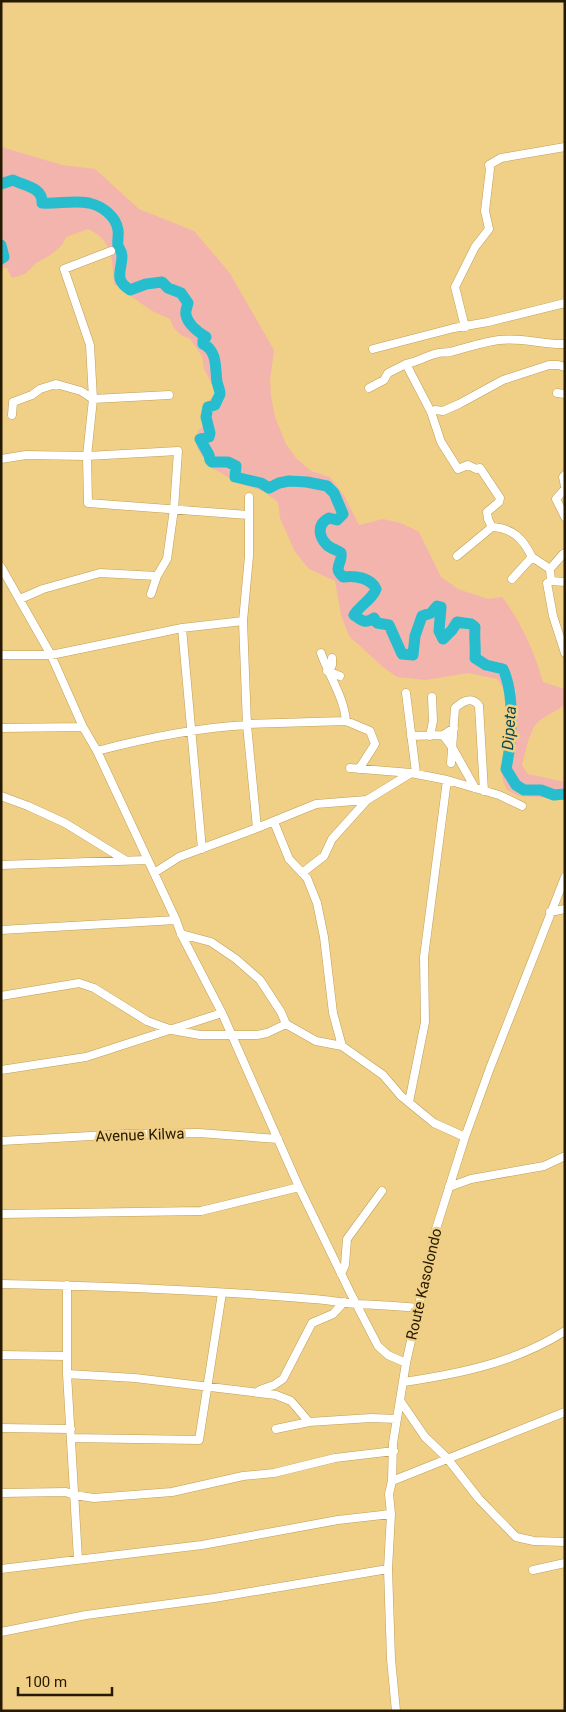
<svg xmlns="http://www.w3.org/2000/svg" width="566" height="1712" font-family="Roboto,sans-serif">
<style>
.green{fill:#f3b4ad}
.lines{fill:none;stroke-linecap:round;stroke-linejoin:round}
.river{stroke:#26bece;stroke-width:11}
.street-casing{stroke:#bf9f57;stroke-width:9}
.street{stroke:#fff;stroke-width:8}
.labels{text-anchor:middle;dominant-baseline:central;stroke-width:5;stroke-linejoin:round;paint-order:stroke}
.street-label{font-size:15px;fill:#251900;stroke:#f0cf86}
.water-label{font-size:16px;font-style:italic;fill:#0b4950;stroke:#f0cf86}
</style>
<rect width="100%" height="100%" fill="#f0cf86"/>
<path class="green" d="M1,147L62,165L95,169L139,209L194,231L229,272L274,350L270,381L271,396L275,417L286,444L296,458L311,471L330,477L345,497L359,525L383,519L401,523L419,532L441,577L458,589L488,599L502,597C521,622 534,651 543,682L564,689L565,705C559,709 540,719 537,723C528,733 526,752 522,765L528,774L565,782V799L519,796L507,790C505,785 502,780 502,775C501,743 519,707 497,679L468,673L426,680L397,677L383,667L349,636L341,615L335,581L309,569L295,552L280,518L278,502L263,491L241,484L208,466L197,447L198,430L203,427C200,411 203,405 215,395L214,388L204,369L202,356L190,339L181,335L174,328L170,319L152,311L114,284C112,260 114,241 88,229L66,237L62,245L52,254L36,263L25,274L12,278L7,268H1Z"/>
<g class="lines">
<path class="river" d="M1,184L13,180C24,186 43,187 42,203C58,204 73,200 89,203C102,206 116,216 118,230C119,235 117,241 118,246C120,250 122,252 122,256C122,271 113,279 130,290L146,284L162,282L168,288L181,293L188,303C187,307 185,311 186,315C188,325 198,332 206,337L203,340V344C218,351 215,369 217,382C218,386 220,390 220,394C219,397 216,402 215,405L208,407L206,417L210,433L209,437L200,439L209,455L210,460L212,462H228L236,466L235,477L261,483L269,488L279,483L289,481L307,482L327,486L334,493L343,514L337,520L329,518C317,524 318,536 327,545C330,548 337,550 341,553C343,564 332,567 343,577C355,575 371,578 376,589C372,600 360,605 354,615C362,621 365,624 374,618L377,623L389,625L402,654L413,655L415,636L422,616L431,613L437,606L441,607L439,631L443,639L452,630L457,622L471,624L475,627C474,638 476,647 475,658L486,665L503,669C515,695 512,740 506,769L516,785L524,790H541L554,795L565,794
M1,245L4,257L1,259"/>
<g class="street-casing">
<path id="street" d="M111,251L64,269L90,345L93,399L87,456L88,503L248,515
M465,327L455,287L475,247L489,229L485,211L490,169L489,165L501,158L565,147
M373,349L454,328L488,322L565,303
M406,364C418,362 427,355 439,353C442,352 446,353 450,352C467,348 482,342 499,340C524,337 542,345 565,344
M369,388L384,380L388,373L406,364L431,412L441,442L458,469L468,465L476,469L480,468L500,498L499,502L487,512L488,519L492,527L457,556
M557,393L565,394
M431,412L435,410L443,411L459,404L503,380L549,365H558L565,367
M12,415L13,402L32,395L40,389L56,384L81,391L93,399L169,395
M1,459L26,455L87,456L178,451L174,509L167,559L157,576L151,594
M565,475L563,477L565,486
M565,489L556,499L565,517
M249,497V556L243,621L247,725L257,828
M492,527C513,528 523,539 532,557L512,579
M532,557L550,569
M1,567L51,655L83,727L97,751L176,920L181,934L222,1013L299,1187L350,1292L378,1346L388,1355L406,1363
M551,581L550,569L563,554
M565,582L551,581L547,583L553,616L565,653
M20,599L43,589L100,573L157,576
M182,628L202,849
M321,653C329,676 344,697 346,721
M1,655H51L182,628L243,621
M327,671L340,676
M329,672L332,665V658
M406,693L416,773
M247,724L346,721L370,731L375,744L359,769
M1,728L83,727
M443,735L452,747L475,788
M411,736L443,735L454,728
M430,736L433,721L432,697
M97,751C146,738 196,728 247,725
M451,763L455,708C462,702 472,695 479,706L484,791
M350,768L411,773
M1,796L28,806L65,823L125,860
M274,822L289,859L307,878L317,903L324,937L333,1013L342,1046
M1,865L147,860
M154,873L179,857L257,828L316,804L367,800L411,773L447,780L499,795L522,806
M302,873L324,856L332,839L367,800
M550,912L565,909
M1,930L176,920
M181,934L211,942L236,959L260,980L281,1012L286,1024L316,1041L342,1046L383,1075L401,1096L434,1123L465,1137
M1,996L79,983L94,988L147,1021L172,1030L200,1035H257L267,1033L286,1024
M1,1070L86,1057L222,1013
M409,1102L425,1022L424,957L447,780
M1,1141L127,1134L199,1133L278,1139
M449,1187L471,1179L544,1166L565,1156
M1,1214L201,1211L299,1187
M341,1274L345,1265L347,1239L382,1191
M1,1284C105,1286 209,1290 313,1299C328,1300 343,1303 358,1304C378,1305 398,1306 418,1308
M67,1285V1374L78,1559
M1,1355L66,1356
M67,1374L135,1378L276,1395L291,1401L309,1422
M403,1382C459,1374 517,1362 565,1331
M260,1390L274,1385L283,1379L312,1323L333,1314L344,1302
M401,1402L425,1437L447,1458L479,1499L516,1537L534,1541L565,1542
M1,1428L71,1429
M276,1429L309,1422L371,1418L397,1419
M71,1438L199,1440L222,1293
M392,1481L565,1412
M1,1493L66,1492L74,1495L94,1498L172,1492L243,1476L274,1473L335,1458L394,1451
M1,1569L202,1545L338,1520L391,1514
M533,1570L565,1563
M1,1632L86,1615L214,1598L388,1569
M396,1711L391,1659L388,1569L391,1514L389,1494L392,1481L393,1443L406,1363L436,1229L465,1137L490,1068L565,877"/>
</g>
<use href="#street" class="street"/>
</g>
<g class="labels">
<g class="street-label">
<text transform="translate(140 1135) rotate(-2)">Avenue Kilwa</text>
<text transform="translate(424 1284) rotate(-77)">Route Kasolondo</text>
</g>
<g class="water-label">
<text transform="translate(509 728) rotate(-86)">Dipeta</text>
</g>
</g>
<rect width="566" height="1712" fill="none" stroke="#251900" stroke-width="5"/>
<path d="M18 1687v8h94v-8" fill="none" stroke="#251900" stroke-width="2.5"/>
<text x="25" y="1687" font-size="15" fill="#251900" stroke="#f0cf86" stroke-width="4" paint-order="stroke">100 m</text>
</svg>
